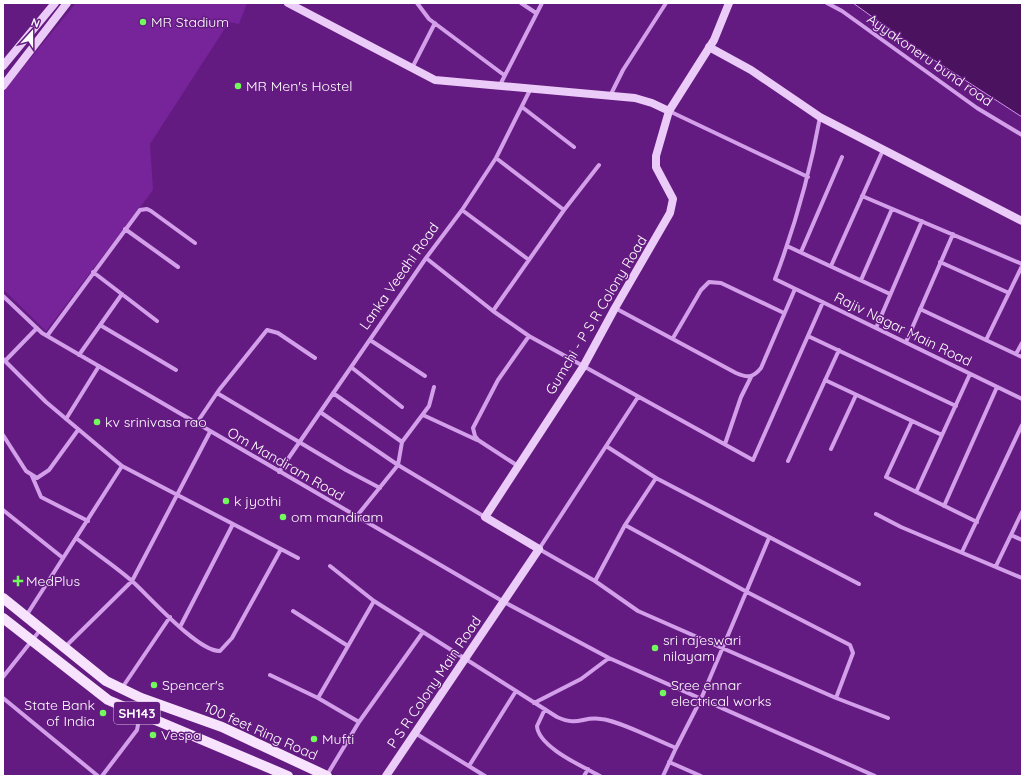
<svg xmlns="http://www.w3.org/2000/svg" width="1025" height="779" font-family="Quicksand,sans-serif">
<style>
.green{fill:#77249a}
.water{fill:#4a125f;stroke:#d092ec}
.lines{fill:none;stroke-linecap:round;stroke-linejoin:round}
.street{stroke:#d49fea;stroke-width:4}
.secondary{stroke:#ebcbf7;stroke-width:8}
.primary{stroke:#f8e3fe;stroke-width:10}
.poi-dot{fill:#71fb5c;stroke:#641b81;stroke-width:1.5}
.labels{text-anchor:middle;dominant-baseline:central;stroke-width:3;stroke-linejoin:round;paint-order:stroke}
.shield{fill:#641b81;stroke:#d0bbd9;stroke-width:1}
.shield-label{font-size:13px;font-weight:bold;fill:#fff}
.poi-label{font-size:14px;fill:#fff;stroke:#641b81;text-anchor:start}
.street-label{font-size:14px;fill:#fff;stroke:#641b81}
</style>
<rect width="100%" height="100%" fill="#641b81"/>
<path class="green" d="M76,3H247L239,24L229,22L150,144L153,190L46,331L3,289V92Z"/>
<path class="water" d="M853,3H1022V117L917,49Z"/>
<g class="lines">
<path class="street" d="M417,3L429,19L504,75
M521,3L536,13
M827,3L842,11L977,108L1022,135
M412,68L435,23
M500,85L542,3
M610,96L623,70L666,3
M522,107L574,147
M669,111L808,177
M820,117C810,173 795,226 775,279L1022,399
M496,158L564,210
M862,196L1022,264
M462,210L529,260
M125,229L178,267
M787,246L890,294
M801,252L842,157
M426,258L493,311L529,336L753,460L823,302
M940,262L1009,293
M831,266L883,150
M93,272L157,321
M861,280L892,209
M3,296L42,333L504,602L609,658L875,776
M615,308L736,373C747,378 753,378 761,368L795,289
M920,309L1022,357
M493,311L564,210L599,165
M100,325L176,370
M876,328L922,221
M47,336L140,210L147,209L151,211L195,243
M808,336L956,406
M673,338L701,290L709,282L721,283L784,313
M370,340L425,376
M986,340L1022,266
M906,342L953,234
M1016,354L1022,343
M79,355L122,294
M3,359L46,402L122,466L298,558
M5,361L37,328
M351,367L402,407
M825,380L942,435
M217,393L346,470L380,488
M333,393L402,442
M638,397L539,549L595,581L638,611L836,698L888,718
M320,412L398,465L402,442L429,406L434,387
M423,415L477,440
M66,419L99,366
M912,421L886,477L977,522
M196,424L219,390L267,330L278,333L315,358
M3,435L26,471L37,478L49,470L78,430
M725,444L741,397L751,377
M606,446L656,478L859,584
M831,449L856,395
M788,461L839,350
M518,466L478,440L475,436L473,428L498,380L529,336
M279,472L426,258L462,210L496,158L530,90
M32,476L41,497L88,521
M916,492L970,374
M944,506L997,387
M3,510L63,558
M876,514L901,527L1022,578
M356,517L398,465L485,517
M625,525L747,592L850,645L853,653L836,698
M1011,535L1022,540
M76,538C95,553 115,566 132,581C150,597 198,652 220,651L232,638L281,549
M962,552L1022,425
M330,566L374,601L557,717C579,727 582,716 601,719C620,721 656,740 676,748
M996,566L1022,512
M595,581L625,525L656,478
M293,611L348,646
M26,616L122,466
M180,627L233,524
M65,647L132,581L210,432
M270,675L318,698L359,722
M3,677L41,629
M122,688L170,617
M3,698L98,776
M318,698L374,601
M534,703L581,679L609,658
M545,709L537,726C538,747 584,767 600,776
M415,733L485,776
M669,762L701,776
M469,766L516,691
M327,775L359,722L423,632
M102,776L137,730L140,714
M584,776L588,769
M663,776L676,748L701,699L769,538"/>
<path class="secondary" d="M288,3L435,80L635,98L652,103L669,111
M709,47L751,70L820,117L1022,221
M3,66L55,3
M3,86L67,3
M386,776L539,549L485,517L583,367L615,308L670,213L673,199L656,167V156L669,111L714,40L729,3"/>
<path class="primary" d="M3,598L106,681L141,698L222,727L327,776
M3,618L108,700L288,776"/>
</g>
<g class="poi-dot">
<circle cx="143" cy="22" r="4"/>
<circle cx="238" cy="86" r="4"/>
<circle cx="97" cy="422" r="4"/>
<circle cx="226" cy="501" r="4"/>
<circle cx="283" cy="517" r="4"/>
<path d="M16 575h4v4h4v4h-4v4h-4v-4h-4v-4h4z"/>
<circle cx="655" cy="648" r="4"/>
<circle cx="154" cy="685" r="4"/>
<circle cx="663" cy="693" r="4"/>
<circle cx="103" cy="713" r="4"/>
<circle cx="153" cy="735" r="4"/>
<circle cx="314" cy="739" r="4"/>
</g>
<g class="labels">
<rect class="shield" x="114" y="702" width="46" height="22" rx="3"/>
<g class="shield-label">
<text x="137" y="713">SH143</text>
</g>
<g class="poi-label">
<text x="151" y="22">MR Stadium</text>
<text x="246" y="86">MR Men's Hostel</text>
<text x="105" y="422">kv srinivasa rao</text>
<text x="234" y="501">k jyothi</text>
<text x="291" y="517">om mandiram</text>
<text x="26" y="581">MedPlus</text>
<text x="663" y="640">sri rajeswari<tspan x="663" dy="16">nilayam</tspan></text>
<text x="162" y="685">Spencer's</text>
<text x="671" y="685">Sree ennar<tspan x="671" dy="16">electrical works</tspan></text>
<text x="95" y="705" text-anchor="end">State Bank<tspan x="95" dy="16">of India</tspan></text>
<text x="161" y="735">Vespa</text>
<text x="322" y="739">Mufti</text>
</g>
<g class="street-label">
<text transform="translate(930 60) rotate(35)">Ayyakoneru bund road</text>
<text transform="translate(399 276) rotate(-55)">Lanka Veedhi Road</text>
<text transform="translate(596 315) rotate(-59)">Gumchi - P S R Colony Road</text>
<text transform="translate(903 329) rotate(26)">Rajiv Nagar Main Road</text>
<text transform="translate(286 464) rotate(30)">Om Mandiram Road</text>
<text transform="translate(434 682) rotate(-56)">P S R Colony Main Road</text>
<text transform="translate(261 731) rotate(24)">100 feet Ring Road</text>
</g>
</g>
<rect width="1025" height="779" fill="none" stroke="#ffffff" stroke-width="8"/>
<g transform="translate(32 32) rotate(21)" stroke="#641b81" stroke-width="3" paint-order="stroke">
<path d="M0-3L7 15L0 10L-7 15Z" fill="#ffffff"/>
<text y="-6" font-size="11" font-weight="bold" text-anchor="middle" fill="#ffffff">N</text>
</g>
</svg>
